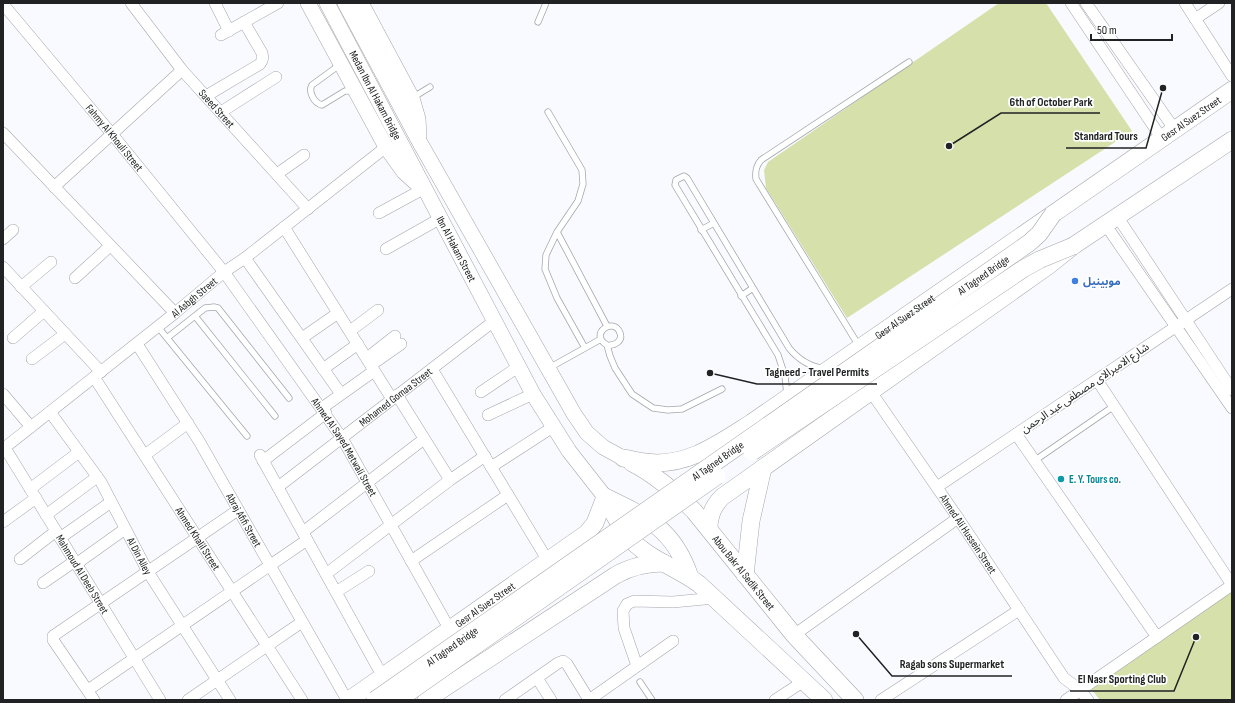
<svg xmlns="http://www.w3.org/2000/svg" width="1235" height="703" font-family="'Sofia Sans Condensed','Noto Sans Arabic',sans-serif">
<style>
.park{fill:#d5e0aa}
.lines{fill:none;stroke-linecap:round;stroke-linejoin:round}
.service-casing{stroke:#a4a6aa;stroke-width:7}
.minor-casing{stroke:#a4a6aa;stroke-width:12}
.secondary-casing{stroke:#a4a6aa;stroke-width:16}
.primary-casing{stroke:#a4a6aa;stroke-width:18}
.service{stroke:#fff;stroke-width:5.5}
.minor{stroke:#fff;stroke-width:11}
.secondary{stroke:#fff;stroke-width:15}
.primary{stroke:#fff;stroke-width:17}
.primary-bridge-casing{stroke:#a4a6aa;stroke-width:18;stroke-linecap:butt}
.primary-bridge{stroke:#fff;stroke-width:17}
.shop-dot{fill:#3f7fe0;stroke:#fff;stroke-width:1.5}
.culture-dot{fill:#0f9aa8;stroke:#fff;stroke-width:1.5}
.labels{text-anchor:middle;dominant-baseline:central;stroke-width:3.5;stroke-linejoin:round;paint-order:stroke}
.street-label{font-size:11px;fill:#212223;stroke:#fff}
.shop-label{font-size:11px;font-weight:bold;fill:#366cbe;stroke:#fff;text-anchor:start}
.culture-label{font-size:11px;font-weight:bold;fill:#0d838f;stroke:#fff;text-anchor:start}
.leader{fill:none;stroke:#212223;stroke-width:1.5}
.callout-dot{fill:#212223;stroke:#fff;stroke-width:1.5}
.callout-label{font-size:12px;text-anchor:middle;font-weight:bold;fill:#212223;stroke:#fff;stroke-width:3.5;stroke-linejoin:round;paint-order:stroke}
</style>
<rect width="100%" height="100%" fill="#f8faff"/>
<path class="park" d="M999,3H1046L1132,131L847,318L766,188L764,170L768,162Z
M1232,589V700H1100L1088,685Z"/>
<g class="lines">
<g class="service-casing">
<path id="service" d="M538,22L546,3
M339,63L334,69L312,85C308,92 314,103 322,105L345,91H354
M412,98L430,87
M548,112L582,170L583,184L578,201L557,232L546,255L545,269L557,298L585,348
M701,230L714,223
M557,232L607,326
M741,296L753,288
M195,316L275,416
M158,327L247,436
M167,338L205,308L214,307L218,308L289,398
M607,345C615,346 623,341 620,333C614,316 588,334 607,345L610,356L615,368L632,394L653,408L668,410L682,409L722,389
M859,346L756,179C755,171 756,166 761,160L909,62
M549,368L601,339
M787,395L785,376L778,355L675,185L676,180L684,176L687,178L789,348C798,359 808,366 822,368
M1034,461L1114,406
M640,682L652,700"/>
</g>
<g class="minor-casing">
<g id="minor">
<path id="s1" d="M131,3L182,70L308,209"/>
<path d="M215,3L229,31"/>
<path d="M1071,3L1162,139"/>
<path d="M1086,3L1175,130"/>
<path d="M1185,3L1232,76"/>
<path id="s2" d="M3,4L112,134L224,272L342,438L450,630"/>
<path d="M1195,19L1219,3"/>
<path d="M221,35L278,3"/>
<path d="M206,96L260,64C263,60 263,58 262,53L244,22"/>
<path d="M221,112L276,77"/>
<path d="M3,133L175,313"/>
<path d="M277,174L304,155"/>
<path d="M54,187L182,70"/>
<path d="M379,213L425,188"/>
<path d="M1117,216L1232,390"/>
<path d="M1105,224L1232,408"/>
<path d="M284,227L392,399"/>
<path d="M3,239L13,230"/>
<path d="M386,249L441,218"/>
<path d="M245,258L341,394"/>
<path d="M3,267L101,372"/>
<path d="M75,278L110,246"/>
<path d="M21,287L51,262"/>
<path d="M350,331L378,310"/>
<path d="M13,338L44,311"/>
<path d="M302,338L338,313"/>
<path id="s3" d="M137,344L199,441L347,700"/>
<path d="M367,358L395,336"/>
<path d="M32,359L65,334"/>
<path d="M371,365L401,344"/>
<path d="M323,369L358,344"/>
<path d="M432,369L548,561"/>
<path id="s4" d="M94,377L302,700"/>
<path d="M1097,380L1232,585"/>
<path d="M481,392L518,367"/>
<path id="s5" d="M871,392L958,518L1064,678L1080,690L1088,700"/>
<path d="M3,394L31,427"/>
<path d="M397,395L450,480"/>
<path d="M322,408L374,371"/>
<path id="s6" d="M50,412L101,482L148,572L230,700"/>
<path d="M488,415L533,394"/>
<path d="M1016,434L1157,637"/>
<path id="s7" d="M5,448L160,700"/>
<path id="s8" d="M3,449L175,313L224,272L245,258L386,147"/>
<path d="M145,455L188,423"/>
<path d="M260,455L383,677"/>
<path d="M263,461L326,413"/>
<path d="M491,467L553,427"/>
<path id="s9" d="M278,487L494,321"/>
<path d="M937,487L1232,289"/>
<path d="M30,489L79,452"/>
<path d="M46,515L97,477"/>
<path d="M3,522L36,498"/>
<path d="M303,532L424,439"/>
<path d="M60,538L111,502"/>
<path d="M20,559L56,531"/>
<path d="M411,561L508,495"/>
<path d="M76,564L125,529"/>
<path d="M326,574L450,480L485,456"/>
<path d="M43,583L75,561"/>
<path d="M336,592L369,571"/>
<path d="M794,635L958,518"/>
<path d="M637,666L624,628L623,611L627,604L634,601L673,602L715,598"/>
<path d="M537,678L551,700"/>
<path d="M88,690L307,540"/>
<path d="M94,700L53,640V636L238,510"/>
<path d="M188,700L302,622"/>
<path d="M505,700L558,663L563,661L567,664L589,700"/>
<path d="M589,700L673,641"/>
<path d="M775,700L804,681"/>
<path d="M881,700L1019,610"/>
<path d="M1066,700L1232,585"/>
</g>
</g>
<g class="secondary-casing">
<g id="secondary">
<path d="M308,3L386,147L404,172L415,182L420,185"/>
<path id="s10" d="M327,3L533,394L569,451L605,497"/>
<path d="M345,3L419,141L574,414L587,433L603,447L623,458"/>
<path d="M361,3L412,98L418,119L419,136"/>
</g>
</g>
<g class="primary-casing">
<g id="primary">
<path id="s11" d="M623,458C630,459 637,461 645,462C685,468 718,444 751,423L1232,90"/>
<path id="s12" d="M632,463C656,475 675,492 694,511L794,635L855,700"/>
<path d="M605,497C612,510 618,524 627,535C645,558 676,567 699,584L824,700"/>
<path d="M605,497C647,517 674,529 690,577"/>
<path d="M709,528C709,515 713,506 722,497L1048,266L1073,246L1232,140"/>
<path d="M745,575L751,521L763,468"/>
<path id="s13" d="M349,700L587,533L595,523L605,497"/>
<path d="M426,700L616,575C632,566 646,563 664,563"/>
</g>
</g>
<use href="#service" class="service"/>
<use href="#minor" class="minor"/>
<use href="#secondary" class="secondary"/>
<use href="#primary" class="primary"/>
<g class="primary-bridge-casing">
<g id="primary-bridge">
<path d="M752,452L1023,269L1039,260L1073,246"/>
<path id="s14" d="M375,700L1029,243L1039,234L1053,214"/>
<path d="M398,700L717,476"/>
</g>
</g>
<use href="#primary-bridge" class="primary-bridge"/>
</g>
<circle class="shop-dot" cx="1075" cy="281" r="4"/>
<circle class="culture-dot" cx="1061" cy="479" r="4"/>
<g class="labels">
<g class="street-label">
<text stroke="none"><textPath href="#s10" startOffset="104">Medan Ibn Al Hakam Bridge</textPath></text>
<text stroke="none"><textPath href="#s1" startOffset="136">Saeed Street</textPath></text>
<text stroke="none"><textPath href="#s11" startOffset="673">Gesr Al Suez Street</textPath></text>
<text stroke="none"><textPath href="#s2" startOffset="174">Fahmy Al Khouli Street</textPath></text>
<text stroke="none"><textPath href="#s10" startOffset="278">Ibn Al Hakam Street</textPath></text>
<text stroke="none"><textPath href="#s14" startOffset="742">Al Tagned Bridge</textPath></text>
<text stroke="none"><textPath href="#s8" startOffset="244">Al Asbgh Street</textPath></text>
<text stroke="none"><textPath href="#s11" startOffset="325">Gesr Al Suez Street</textPath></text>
<text transform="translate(1085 388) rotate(-34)">شارع الاميرالاى مصطفى عبد الرحمن</text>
<text stroke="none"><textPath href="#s9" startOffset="148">Mohamed Gomaa Street</textPath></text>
<text stroke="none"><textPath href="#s2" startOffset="560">Ahmed Al Sayed Metwali Street</textPath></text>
<text stroke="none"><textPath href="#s14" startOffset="418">Al Tagned Bridge</textPath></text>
<text stroke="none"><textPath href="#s3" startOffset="206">Abraj Afifi Street</textPath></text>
<text stroke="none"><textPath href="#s5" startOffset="172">Ahmed Ali Hussein Street</textPath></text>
<text stroke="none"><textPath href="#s4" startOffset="192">Ahmed Khalil Street</textPath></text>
<text stroke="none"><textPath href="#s6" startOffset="170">Al Din Alley</textPath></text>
<text stroke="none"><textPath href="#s12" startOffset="158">Abou Bakr Al Sedik Street</textPath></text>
<text stroke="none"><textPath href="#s7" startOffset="148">Mahmoud Al Deeb Street</textPath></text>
<text stroke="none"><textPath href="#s13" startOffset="166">Gesr Al Suez Street</textPath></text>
<text stroke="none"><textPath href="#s14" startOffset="94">Al Tagned Bridge</textPath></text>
</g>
<g class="shop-label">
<text x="1083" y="281">موبينيل</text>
</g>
<g class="culture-label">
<text x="1069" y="479">E. Y. Tours co.</text>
</g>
</g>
<path class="leader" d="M949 146L1001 113H1100M1163 88L1146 148H1066M710 373L757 384H877M856 634L892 676H1012M1196 637L1174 691H1070"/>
<g class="callout-dot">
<circle cx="949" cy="146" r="4"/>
<circle cx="1163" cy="88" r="4"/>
<circle cx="710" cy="373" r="4"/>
<circle cx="856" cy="634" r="4"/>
<circle cx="1196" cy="637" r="4"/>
</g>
<g class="callout-label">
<text x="1051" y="106">6th of October Park</text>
<text x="1106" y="140">Standard Tours</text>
<text x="817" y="376">Tagneed - Travel Permits</text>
<text x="952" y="668">Ragab sons Supermarket</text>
<text x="1122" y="683">El Nasr Sporting Club</text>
</g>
<rect width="1235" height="703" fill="none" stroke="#212223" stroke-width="8"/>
<path d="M1091 34v6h81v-6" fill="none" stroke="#212223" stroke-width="2"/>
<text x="1097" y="34" font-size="12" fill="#212223" stroke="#ffffff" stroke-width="3" paint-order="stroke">50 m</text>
</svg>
